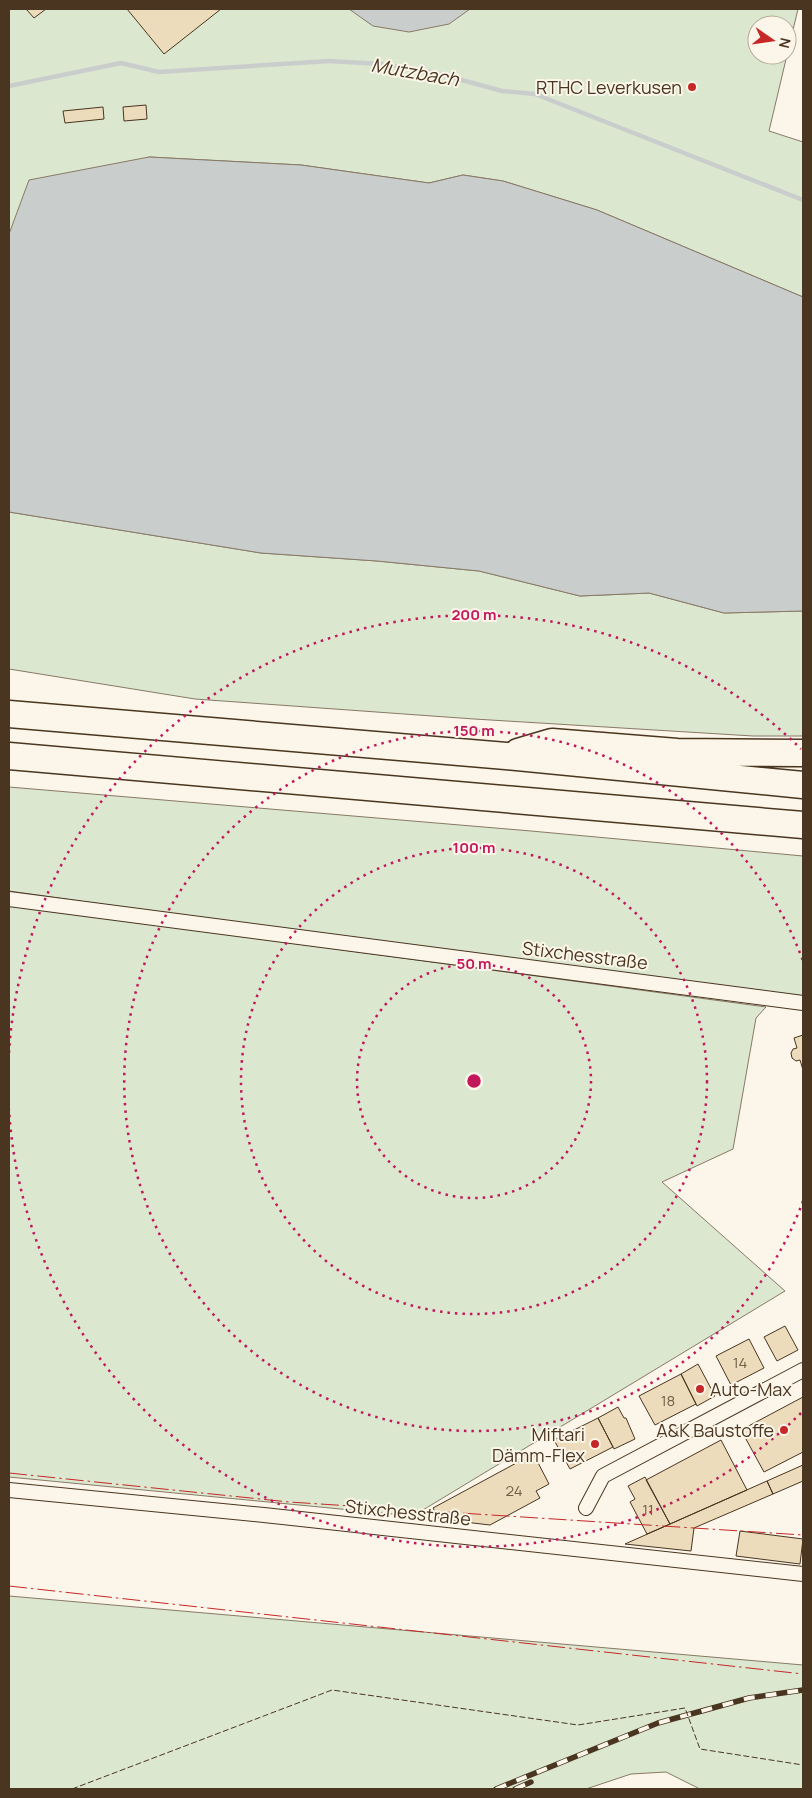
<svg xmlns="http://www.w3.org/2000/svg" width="812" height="1798" font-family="Manrope,sans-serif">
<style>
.green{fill:#dce7d0;stroke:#887966}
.water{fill:#c9cecd;stroke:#887966}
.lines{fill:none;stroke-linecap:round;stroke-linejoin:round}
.stream{stroke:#c9cecd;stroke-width:4.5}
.building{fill:#ecdcbc;stroke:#4a3520}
.minor-casing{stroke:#4a3520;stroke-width:16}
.motorway-casing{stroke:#4a3520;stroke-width:29}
.minor{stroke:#fbf6e9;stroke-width:14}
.motorway{stroke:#fbf6e9;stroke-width:26}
.rail-casing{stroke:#4a3520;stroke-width:5.5}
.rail{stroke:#fbf6e9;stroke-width:4;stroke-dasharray:11;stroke-linecap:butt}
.fence{stroke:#4a3520;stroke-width:1;stroke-dasharray:6 2.5;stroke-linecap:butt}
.power{stroke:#c62828;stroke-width:1;stroke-dasharray:18 4 2.5 4;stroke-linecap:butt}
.ring{fill:none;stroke:#c2185b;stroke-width:2.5;stroke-dasharray:2.5 5}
.poi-dot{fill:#c62828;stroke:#fbf6e9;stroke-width:2}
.labels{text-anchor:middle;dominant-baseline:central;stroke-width:4;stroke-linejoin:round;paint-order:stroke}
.number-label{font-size:15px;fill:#725f47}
.poi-label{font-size:18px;fill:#4a3520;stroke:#fbf6e9;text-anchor:end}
.street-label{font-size:18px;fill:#4a3520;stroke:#fbf6e9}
.water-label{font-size:19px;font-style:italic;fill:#4a3520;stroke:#fbf6e9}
.centre{fill:#c2185b;stroke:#fbf6e9;stroke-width:2.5}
.ring-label{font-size:15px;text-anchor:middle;font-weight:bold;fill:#c2185b;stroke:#fbf6e9;stroke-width:4;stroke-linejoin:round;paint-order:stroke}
</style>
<rect width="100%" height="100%" fill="#fbf6e9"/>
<path class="green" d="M9,9H798L787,55V25H757V55H787L769,131L803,142V297L597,210L503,181L463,175L429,183L301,165L149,157L9,234Z
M9,512L261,553L377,561L479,571L580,596L649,593L724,613L803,611V736H753L474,719L195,699L9,669Z
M9,787L531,831L803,856V999L326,936L9,891Z
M9,905L766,1007L756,1018L733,1149L662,1182L785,1291L413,1516L9,1477Z
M9,1596L803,1665V1789H700L666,1772L631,1774L586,1789H9Z"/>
<path class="water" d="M349,9H470L449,24L409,32L373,26Z
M149,157L301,165L429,183L463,175L503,181L597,210L803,297V611L724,613L649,593L580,596L479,571L377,561L261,553L9,512V234L29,180Z"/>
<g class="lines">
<path class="stream" d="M9,86L121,63L159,72L329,61L382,64L436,73L502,91L535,94L803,200"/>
</g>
<path class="building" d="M26,9H46L34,18Z
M127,9H221L164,54Z
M146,105L147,119L124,121L123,107Z
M103,107L104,119L65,123L63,111Z
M803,1035V1070L800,1060L796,1061L792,1058L791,1053L793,1049L797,1048L794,1038Z
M785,1326L798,1350L777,1361L764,1337Z
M749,1339L764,1368L731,1385L716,1356Z
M698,1364L715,1396L697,1406L681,1374Z
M681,1374L696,1404L655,1425L639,1396Z
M803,1397V1452L764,1472L741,1430Z
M618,1407L624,1418H626L635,1439L614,1449L598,1418Z
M598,1418L613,1447L570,1469L554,1440Z
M721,1440L747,1490L670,1524L646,1480Z
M532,1451L549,1484L536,1491L540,1498L490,1525L439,1519L433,1508L520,1461L519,1459Z
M803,1465V1481L773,1494L767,1481Z
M645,1477L670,1524L647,1534L630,1502L635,1499L628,1486Z
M767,1481L773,1494L694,1528L691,1551L625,1544Z
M740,1531L803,1539L800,1564L736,1556Z"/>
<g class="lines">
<g class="minor-casing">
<path id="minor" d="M9,899L803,1003
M9,1490L264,1515L803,1574
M586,1508L603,1476L803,1370"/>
</g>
<g class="motorway-casing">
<path id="motorway" d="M9,714L506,756L803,785
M518,752L552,742L677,752L803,753
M9,756L803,825"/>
</g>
<use href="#minor" class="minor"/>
<use href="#motorway" class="motorway"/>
<g class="rail-casing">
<path id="rail" d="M496,1789L658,1723L749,1698L803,1690
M515,1789L531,1782"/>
</g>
<use href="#rail" class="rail"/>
<path class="fence" d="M72,1789L332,1690L578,1725L685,1708L700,1749L803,1765"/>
<path class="power" d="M9,1473L289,1502L803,1535
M9,1586L803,1674"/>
</g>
<g class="ring">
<circle cx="474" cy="1081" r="117"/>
<circle cx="474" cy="1081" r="233"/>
<path d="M803 1201A350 350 0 1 1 803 961"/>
<path d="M801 1413A466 466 0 0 1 9 1109M9 1053A466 466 0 0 1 801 749"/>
</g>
<g class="poi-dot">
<circle cx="692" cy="87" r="5"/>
<circle cx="700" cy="1389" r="5"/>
<circle cx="784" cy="1430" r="5"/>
<circle cx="595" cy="1444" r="5"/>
</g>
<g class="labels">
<g class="number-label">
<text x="740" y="1362">14</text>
<text x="668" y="1400">18</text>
<text x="514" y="1490">24</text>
<text x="648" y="1509">11</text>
</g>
<g class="poi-label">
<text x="682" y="87">RTHC Leverkusen</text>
<text x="710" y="1389" text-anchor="start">Auto-Max</text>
<text x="774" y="1430">A&amp;K Baustoffe</text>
<text x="585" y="1434">Miftari<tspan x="585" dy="21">Dämm-Flex</tspan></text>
</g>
<g class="street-label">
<text transform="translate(585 955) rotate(7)">Stixchesstraße</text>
<text transform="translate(408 1512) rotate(6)">Stixchesstraße</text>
</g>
<g class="water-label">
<text transform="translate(415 72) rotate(10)">Mutzbach</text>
</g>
</g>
<circle cx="474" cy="1081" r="8" class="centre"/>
<g class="ring-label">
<text x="474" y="620">200 m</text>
<text x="474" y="736">150 m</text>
<text x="474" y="853">100 m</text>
<text x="474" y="969">50 m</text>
</g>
<rect width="812" height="1798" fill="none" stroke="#4a3520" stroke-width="20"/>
<g transform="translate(772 40) rotate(103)"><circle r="24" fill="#fbf6e9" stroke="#b4a999"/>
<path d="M0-4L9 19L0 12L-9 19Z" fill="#c62828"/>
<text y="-8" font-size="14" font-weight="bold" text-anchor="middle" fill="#4a3520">N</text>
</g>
</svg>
